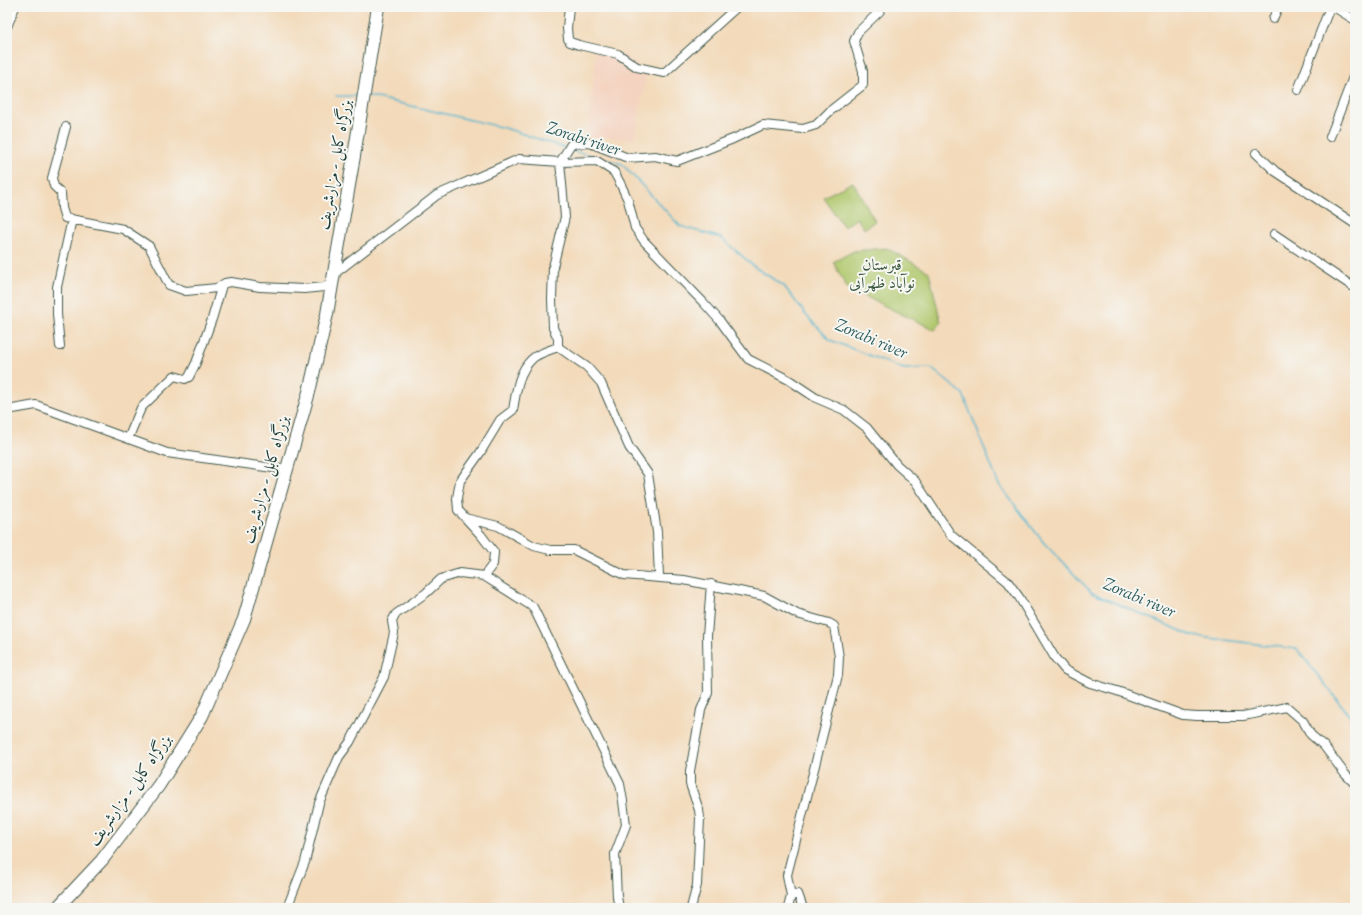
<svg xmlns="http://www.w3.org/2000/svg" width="1362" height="915" font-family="'Sorts Mill Goudy',Amiri,serif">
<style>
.built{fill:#f4d3c0}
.green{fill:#b0c86d;stroke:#688250}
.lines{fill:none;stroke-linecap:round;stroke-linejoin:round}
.stream{stroke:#50b4cf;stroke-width:1.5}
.minor-casing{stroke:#3f5548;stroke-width:10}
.highway-casing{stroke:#3f5548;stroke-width:14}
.minor{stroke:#fff;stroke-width:8}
.highway{stroke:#fff;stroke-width:12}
.labels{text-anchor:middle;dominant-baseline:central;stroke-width:4;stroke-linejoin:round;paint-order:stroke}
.street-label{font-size:16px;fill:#1f3d34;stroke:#f6f6f2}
.park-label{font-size:16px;fill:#3c593f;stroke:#f6f6f2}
.water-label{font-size:17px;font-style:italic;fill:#2b5b5b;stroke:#f6f6f2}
</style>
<rect width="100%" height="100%" fill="#f6f6f2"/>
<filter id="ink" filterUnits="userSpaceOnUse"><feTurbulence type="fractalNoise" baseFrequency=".025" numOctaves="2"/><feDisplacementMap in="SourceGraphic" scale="8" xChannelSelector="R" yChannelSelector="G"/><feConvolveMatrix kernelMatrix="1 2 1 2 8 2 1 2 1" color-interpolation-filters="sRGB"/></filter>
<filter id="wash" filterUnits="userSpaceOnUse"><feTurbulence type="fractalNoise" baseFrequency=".012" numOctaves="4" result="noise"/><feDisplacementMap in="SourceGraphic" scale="16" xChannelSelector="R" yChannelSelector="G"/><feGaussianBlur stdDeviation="0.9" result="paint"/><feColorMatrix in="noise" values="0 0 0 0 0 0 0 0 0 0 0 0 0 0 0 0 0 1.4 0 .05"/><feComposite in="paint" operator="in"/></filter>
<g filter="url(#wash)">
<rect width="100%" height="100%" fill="#f3daba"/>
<path class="built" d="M596,50L624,55L647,72L634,140L603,136L588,139Z"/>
<path class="green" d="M853,182L875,221L864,229L857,218L844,227L823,197Z
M887,248L929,272L941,323L935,330L847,288L833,262L854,251Z"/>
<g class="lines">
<path class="stream" d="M336,96H360
M369,96L505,128L565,148
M570,150L622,164L680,226L721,238L756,268L784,286L806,315L830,340L904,369L931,368L963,394L998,483L1044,543L1092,593L1193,636L1297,649L1355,722"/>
</g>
</g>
<g filter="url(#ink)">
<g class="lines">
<g class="minor-casing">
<path id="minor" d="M569,7L567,28L568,39L570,42L579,45L618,54L637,67L664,73L737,7
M1334,7L1355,20
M1273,19L1278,7
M7,27L15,7
M1298,90L1330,7
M66,127L52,178L54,186L61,193L62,208L65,218L123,229L149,246L169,285L186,291L217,288L225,283L231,282L260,287L304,289L324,287L332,283
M1330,137L1355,72
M1256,153L1275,171L1355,224
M1274,234L1355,288
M334,274L437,195L519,159L560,162L597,161L614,172L620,183L628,200L635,228L644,241L703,302L720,321L748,359L789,380L816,398L844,410L867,428L897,465L915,481L951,535L1008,582L1019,597L1055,658L1065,670L1090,683L1117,691L1183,715L1197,716H1243L1287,707L1303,721L1311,735L1324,746L1345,774L1355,784
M60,346L57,314V287L72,219
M558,347L587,367L601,383L629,447L648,474L657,532L659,577
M7,410L36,405L167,453L287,470
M128,439L141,408L174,376L185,379L189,377L196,363L212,319L222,285
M465,518L498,526L534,546L550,550H574L624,575L684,580L764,596L797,614L829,623L834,626L839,657L838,675L787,875L791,896L788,908
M484,576L533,607L620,784L623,801L626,825L615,854L617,897L619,908
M791,896L798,894L803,908
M287,908L305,862L319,803L339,757L350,742L384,677L394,633L392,621L396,614L426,593L441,579L460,573L484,576L493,564L494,552L481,535L458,510L457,498L460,481L480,453L500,420L513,410C516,393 518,372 532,359C538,353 550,350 558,347V338L553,328L552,299L553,267L565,217L560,162L571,144L590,143L628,158L655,156L677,161L733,139L763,125L803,129L816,125L830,111L863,85V71L854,41L858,32L880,11V7
M691,908L697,885L700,818L699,810L690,784V771L701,710L708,693L707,636L711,584"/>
</g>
<g class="highway-casing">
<path id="highway" d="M57,908L102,860L159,785L202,716L244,619L309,392L327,314L354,156L378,7"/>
</g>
<use href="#minor" class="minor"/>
<use href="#highway" class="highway"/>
</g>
</g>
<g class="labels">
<g class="street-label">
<text transform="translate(336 165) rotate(-80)">بزرگراه کابل - مزارشریف</text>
<text transform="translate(267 480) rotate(-74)">بزرگراه کابل - مزارشریف</text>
<text transform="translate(131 791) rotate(-55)">بزرگراه کابل - مزارشریف</text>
</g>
<g class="park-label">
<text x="882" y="266">قبرستان<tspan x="882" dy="18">نوآباد ظهرآبی</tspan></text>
</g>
<g class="water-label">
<text transform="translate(583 140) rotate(18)">Zorabi river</text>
<text transform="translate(871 340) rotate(23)">Zorabi river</text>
<text transform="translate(1139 599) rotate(23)">Zorabi river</text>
</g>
</g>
<rect width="1362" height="915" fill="none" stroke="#f6f6f2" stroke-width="24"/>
</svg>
